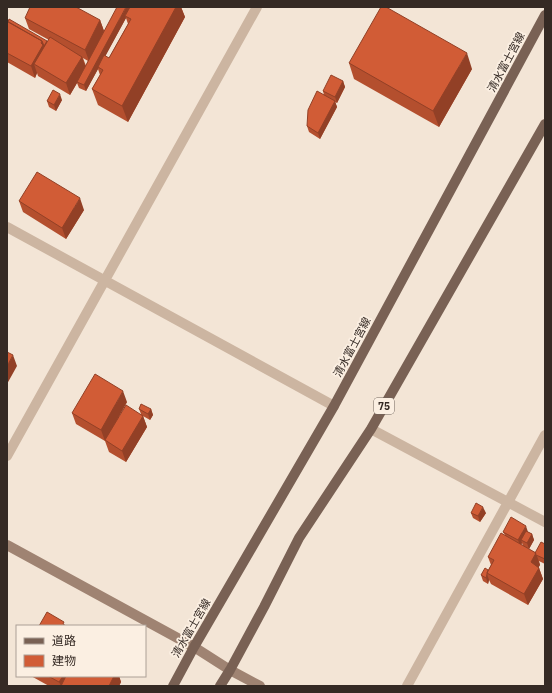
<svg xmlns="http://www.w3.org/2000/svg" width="552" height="693" font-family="'IBM Plex Sans','Noto Sans JP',sans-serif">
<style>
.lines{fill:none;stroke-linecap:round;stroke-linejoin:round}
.street{stroke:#ccb5a1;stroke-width:10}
.secondary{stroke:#9f8372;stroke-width:10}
.primary{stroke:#796154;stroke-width:10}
.wall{fill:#b44f2e;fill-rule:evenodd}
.shaded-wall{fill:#924026}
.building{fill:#d15c36;stroke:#924026}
.labels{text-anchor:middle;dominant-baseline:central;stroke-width:3.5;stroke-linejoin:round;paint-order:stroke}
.shield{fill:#fbefe2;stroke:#70655d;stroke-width:1}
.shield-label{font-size:10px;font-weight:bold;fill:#352a24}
.street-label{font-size:11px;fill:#352a24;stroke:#fbefe2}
</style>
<rect width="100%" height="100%" fill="#f3e5d6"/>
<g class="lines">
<path class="street" d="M7,227L334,406
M371,429L545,522
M7,456L257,7
M407,686L545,435"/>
<path class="secondary" d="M7,545L194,647L230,670L260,686"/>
<path class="primary" d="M173,686L194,647L334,406L545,15
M220,686L230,670L264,607L299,538L371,429L545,124"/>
</g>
<path class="wall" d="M137,7H181L185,17L128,122L98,105L92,89L100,75L98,69L86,91L79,88L77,83L70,95L38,76L37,73L35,78L7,62V21L47,42L49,40L29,29L25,18L100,20L104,31ZM126,18L128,24L109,58L105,56ZM83,58L88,61L86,66Z
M349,63L472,69L439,127L354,79Z
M343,81L345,87L337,103L335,102L337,107L320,139L309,132L307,126L324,95L323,91Z
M62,100L56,111L49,107L47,101Z
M19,201L84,210L66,239L23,212Z
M127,402L118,418L141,414L139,409H151L153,415L150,420L143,416L147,427L126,462L109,452L105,441L76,424L72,413Z
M471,513H486L480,522L473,518Z
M503,532H528L532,534L534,540L529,549L523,546L522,543L521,545L535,553L545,544V564L539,561L540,565L538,567L539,568L543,579L528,605L491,584L489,580L488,584L483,581L481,575L488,570L491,565L488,557L505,535Z
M31,676H119L121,682L119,686H49Z"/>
<path class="shaded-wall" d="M126,7H131L125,16L126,18L99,68L98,67V69L86,91L84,85Z
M176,7H181L185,17L128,122L122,106Z
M100,20L104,31L89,61L85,50Z
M42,41H47L49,47L34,64L37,73L35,78L31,66Z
M467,53L472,69L439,127L433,111Z
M82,57L86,68L77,82V83L70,95L66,83Z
M343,81L345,87L337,103L335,97Z
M60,94L62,100L56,111L54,105Z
M335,101L337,107L320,139L318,133Z
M80,198L84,210L66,239L62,228Z
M13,355L17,366L7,384V366Z
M123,391L127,402L105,441L101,430Z
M151,409L153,415L150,420L148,414Z
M143,416L147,427L126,462L122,451Z
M483,507L486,513L480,522L478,516Z
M526,526L528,532L523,541L521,540L522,543L520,546L518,540Z
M532,534L534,540L529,549L527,543Z
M536,553L540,565L535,574L531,562Z
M539,568L543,579L528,605L524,594Z
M487,574L489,580L488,584L486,578Z
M63,676H73L61,686L59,682Z
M114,676H119L121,682L119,686H109Z"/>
<path class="building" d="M30,7H76L100,20L85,50L25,18Z
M117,7H126L84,85L77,82Z
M130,7H176L122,106L92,89L103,70L98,67L104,55L109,58L131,19L125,16Z
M381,7H386L467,53L433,111L349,63Z
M9,19L47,41L44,46L42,41L8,22Z
M7,21L42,41L41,43L43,45L31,66L7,53Z
M50,37L82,57L66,83L34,64Z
M331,75L343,81L335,97L323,91Z
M53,90L60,94L54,105L47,101Z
M317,91L335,101L318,133L307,126L308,110Z
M37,172L80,198L62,228L19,201Z
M7,352L13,355L7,366Z
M95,374L123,391L101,430L72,413Z
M141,404L151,409L148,414L139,409Z
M126,405L143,416L122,451L105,440Z
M476,503L483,507L478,516L471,513Z
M511,517L526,526L518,540L503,532Z
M526,531L532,534L527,543L521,540Z
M501,533L536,553L531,562L539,568L524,594L487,573L494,560L488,557Z
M541,542L545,544V559L536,555L535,553Z
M485,568L488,570L487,573V574L486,578L481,575Z
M47,612L64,622L63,624L66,626H39Z
M48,676H63L59,682Z
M66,676H114L109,686H61Z"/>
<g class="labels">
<rect class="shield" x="374" y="398" width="20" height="16" rx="3"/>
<g class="shield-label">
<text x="384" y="406">75</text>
</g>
<g class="street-label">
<text transform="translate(506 62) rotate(-62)">清水富士宮線</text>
<text transform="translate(352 347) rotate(-62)">清水富士宮線</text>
<text transform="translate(191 628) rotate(-60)">清水富士宮線</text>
</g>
</g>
<rect width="552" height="693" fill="none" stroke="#352a24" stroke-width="16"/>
<rect x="16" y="625" width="130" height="52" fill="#fbefe2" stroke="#aca096"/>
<rect x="24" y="638" width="20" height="6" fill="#796154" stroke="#aca096"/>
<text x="52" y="645" font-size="12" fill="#352a24">道路</text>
<rect x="24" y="655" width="20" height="12" fill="#d15c36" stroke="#aca096"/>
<text x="52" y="665" font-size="12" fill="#352a24">建物</text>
</svg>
